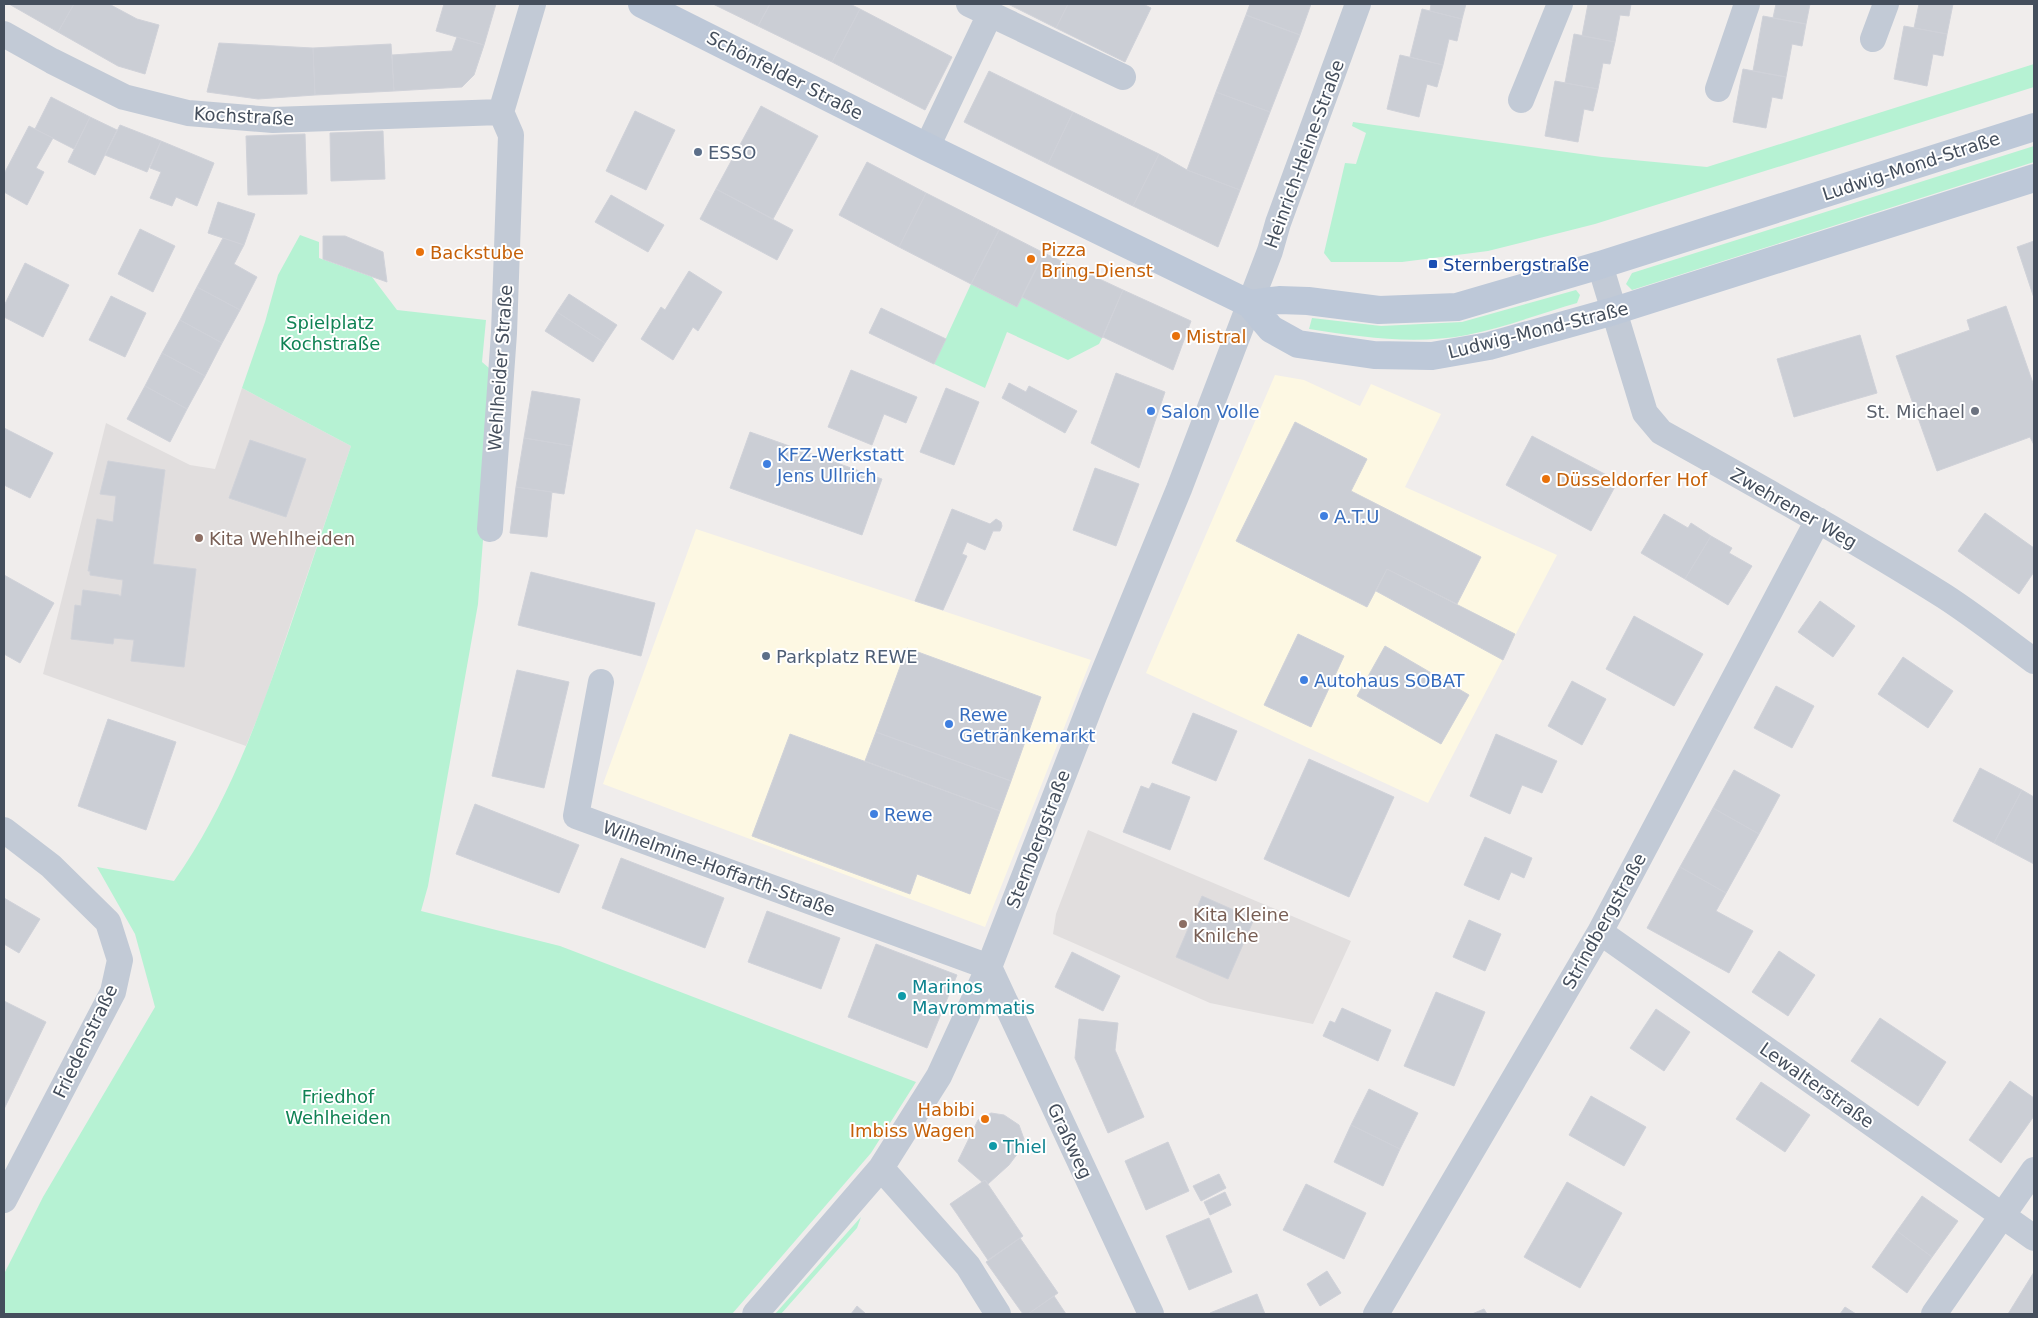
<svg xmlns="http://www.w3.org/2000/svg" width="2038" height="1318" font-family="'DejaVu Sans',sans-serif">
<style>
.commercial{fill:#fdf8e3}
.education{fill:#e1dede}
.green{fill:#b6f2d3}
.building{fill:#cbced5;stroke:#d0d2d9}
.lines{fill:none;stroke-linecap:round;stroke-linejoin:round}
.minor{stroke:#c2cad6;stroke-width:26}
.secondary{stroke:#bdc8d8;stroke-width:28}
.service-dot{fill:#5c6f8a;stroke:#fff;stroke-width:2}
.food-dot{fill:#e8710a;stroke:#fff;stroke-width:2}
.transit-dot{fill:#1a4fb4;stroke:#fff;stroke-width:2}
.shop-dot{fill:#3f7fe0;stroke:#fff;stroke-width:2}
.worship-dot{fill:#6b7280;stroke:#fff;stroke-width:2}
.education-dot{fill:#8d6e63;stroke:#fff;stroke-width:2}
.culture-dot{fill:#0f9aa8;stroke:#fff;stroke-width:2}
.labels{text-anchor:middle;dominant-baseline:central;stroke-width:4;stroke-linejoin:round;paint-order:stroke}
.street-label{font-size:18px;fill:#444e5c;stroke:#fff}
.service-label{font-size:18px;fill:#4e5e75;stroke:#fff;text-anchor:start}
.food-label{font-size:18px;fill:#c56008;stroke:#fff;text-anchor:start}
.transit-label{font-size:18px;fill:#164399;stroke:#fff;text-anchor:start}
.park-label{font-size:18px;fill:#0f8254;stroke:#fff}
.shop-label{font-size:18px;fill:#366cbe;stroke:#fff;text-anchor:start}
.worship-label{font-size:18px;fill:#5b616d;stroke:#fff;text-anchor:end}
.education-label{font-size:18px;fill:#785e54;stroke:#fff;text-anchor:start}
.culture-label{font-size:18px;fill:#0d838f;stroke:#fff;text-anchor:start}
</style>
<rect width="100%" height="100%" fill="#f0edec"/>
<path class="commercial" d="M1275,375L1304,380L1360,406L1371,384L1441,414L1405,487L1557,555L1428,803L1146,673Z
M696,529L1091,660L985,927L603,784Z"/>
<path class="education" d="M242,388L351,446L264,702L246,746L43,674L106,423L190,465L215,469Z
M1088,830L1351,941L1313,1024L1210,1003L1053,934L1056,914Z"/>
<path class="green" d="M2034,64V87L1595,224L1488,251L1402,262H1331L1324,253L1345,163L1356,164L1366,133L1352,126L1353,122L1602,157L1707,167Z
M2034,146V162L1632,290L1626,284L1632,273Z
M300,235L319,242V258L372,277L397,310L486,320L482,362L496,374L478,604L428,886L421,911L560,946L916,1082L871,1153L732,1314H4V1274L43,1197L155,1007L135,934L97,867L174,881C228,805 259,717 289,630C310,569 330,507 351,446L242,388L265,322L278,275Z
M971,284L1017,307L1022,297L1102,338L1099,344L1068,360L1007,332L985,388L934,364Z
M1576,290L1580,295L1577,303C1542,313 1503,328 1467,335C1414,345 1361,337 1309,329L1312,318L1381,326L1462,322Z
M861,1217L857,1228L781,1314H775Z"/>
<path class="building" d="M9,4H74L58,32Z
M74,4H109L137,19L159,25L145,74L118,66L58,32Z
M444,4H496L484,45L436,31Z
M713,4H770L758,26Z
M770,4H850L860,9L832,62L758,26Z
M1008,4H1068L1056,28Z
M1068,4H1143L1151,8L1125,62L1056,28Z
M1250,4H1311L1300,35L1246,15Z
M1431,4H1466L1462,19L1430,11Z
M1588,4H1631L1629,16L1620,15L1615,42L1582,36Z
M1776,4H1810L1806,24L1773,18Z
M1919,4H1953L1947,34L1914,28Z
M860,9L952,57L925,110L832,62Z
M1422,9L1462,19L1457,41L1449,39L1443,65L1410,57Z
M1246,15L1300,35L1270,112L1216,92Z
M1763,16L1806,24L1802,46L1792,44L1786,77L1753,71Z
M1904,26L1947,34L1943,56L1933,54L1927,86L1894,79Z
M1574,34L1615,42L1610,64L1603,63L1598,89L1565,83Z
M457,37L484,45L474,75L462,87L394,91L392,55L452,51Z
M219,43L313,48L315,95L258,99L207,92Z
M391,44L394,91L315,95L313,48Z
M1400,55L1443,65L1437,87L1427,84L1419,117L1387,109Z
M1743,69L1786,77L1782,99L1772,97L1766,128L1733,122Z
M989,71L1073,112L1048,164L964,122Z
M1555,81L1598,89L1593,111L1584,109L1578,142L1545,136Z
M1216,92L1270,112L1240,190L1187,170Z
M51,97L90,117L74,149L35,129Z
M761,106L818,136L773,219L716,189Z
M635,111L675,130L646,190L606,171Z
M1073,112L1159,154L1133,206L1048,164Z
M90,117L117,130L95,175L68,162Z
M120,125L161,141L147,172L105,155Z
M29,126L53,138L36,168L44,172L27,205L4,192V174Z
M383,131L385,179L331,181L330,133Z
M305,134L307,194L248,195L246,136Z
M161,141L214,163L197,206L176,197L172,206L150,198L161,172L150,168Z
M1159,154L1187,170L1240,190L1218,247L1133,206Z
M867,162L926,193L899,247L839,215Z
M716,189L793,230L777,260L700,219Z
M926,193L999,230L971,284L899,247Z
M611,195L664,225L648,252L595,222Z
M218,202L255,214L244,245L208,233Z
M140,229L175,246L153,292L118,274Z
M999,230L1044,253L1017,307L971,284Z
M323,236H345L383,252L387,282L323,259Z
M223,238L244,245L234,264L257,277L240,310L197,287Z
M2034,241V298L2017,247Z
M1044,253L1123,290L1102,338L1022,297Z
M25,263L69,285L43,337L4,317V306Z
M689,271L722,292L698,331L693,327L673,360L641,339L661,307L665,310Z
M197,287L240,310L222,343L180,320Z
M1123,290L1191,321L1173,370L1103,337Z
M569,294L617,325L605,343L557,312Z
M111,296L146,313L125,357L89,340Z
M2006,306L2034,386V445L2030,437L1937,471L1896,356L1970,330L1967,320Z
M881,308L946,339L934,364L869,333Z
M557,312L605,343L593,362L545,331Z
M180,320L222,343L205,376L162,353Z
M1860,335L1877,393L1794,417L1777,359Z
M162,353L205,376L187,409L145,386Z
M851,370L917,397L906,423L884,414L872,445L828,427Z
M1116,373L1165,392L1139,468L1091,443Z
M1009,383L1026,392L1029,386L1077,411L1065,433L1002,398Z
M145,386L187,409L170,442L127,419Z
M946,388L979,402L954,465L920,452Z
M532,391L580,399L572,446L524,438Z
M1295,422L1367,459L1351,491L1481,557L1457,604L1387,569L1367,607L1236,541Z
M4,428L53,453L30,498L4,485Z
M750,432L882,479L862,535L730,488Z
M1532,436L1618,481L1591,531L1506,485Z
M524,438L572,446L564,494L516,487Z
M250,440L306,459L286,517L229,498Z
M108,461L165,470L153,564L196,569L184,667L131,661L134,640L114,638L113,644L71,639L75,605L81,606L83,590L119,595V596H121L123,580L90,575V571H88L97,519L113,522L116,496L100,494Z
M1095,468L1139,484L1116,546L1073,530Z
M516,487L552,492L547,537L510,533Z
M952,509L990,524L996,519L1001,522L1002,526L1000,531H993L985,550L967,542L962,554L967,556L943,610L915,601Z
M1985,513L2034,548V572L2019,594L1958,551Z
M1664,514L1688,528L1691,523L1711,536L1685,579L1641,553Z
M1711,536L1732,548L1729,553L1752,566L1728,605L1685,579Z
M1387,569L1515,634L1503,660L1376,591Z
M531,572L655,603L641,656L518,625Z
M4,575L54,603L20,663L4,654Z
M1820,601L1855,626L1833,657L1798,632Z
M1634,616L1703,654L1674,706L1606,669Z
M1298,634L1344,656L1311,727L1264,705Z
M1385,646L1469,695L1441,744L1357,696Z
M907,648L1041,697L1011,781L876,732Z
M1903,657L1953,691L1928,728L1878,694Z
M517,670L569,682L544,788L492,776Z
M1572,681L1606,699L1582,745L1548,726Z
M1776,686L1814,706L1792,748L1754,728Z
M1193,713L1237,731L1216,781L1172,763Z
M108,719L176,742L146,830L78,806Z
M876,732L1011,781L1000,811L865,761Z
M790,734L1000,811L970,894L917,874L910,894L752,836Z
M1496,734L1557,761L1542,793L1522,785L1510,814L1470,796Z
M1309,759L1394,797L1349,897L1264,859Z
M1980,768L2022,790L1994,843L1953,821Z
M1734,770L1780,795L1759,834L1713,808Z
M1152,783L1190,797L1170,850L1123,832L1141,786L1149,789Z
M2022,790L2034,797V864L1994,843Z
M475,804L579,845L559,893L456,854Z
M1713,808L1759,834L1726,893L1680,867Z
M1485,837L1532,858L1524,878L1511,872L1499,900L1464,885Z
M621,858L724,898L705,948L602,908Z
M1680,867L1726,893L1716,911L1753,931L1729,973L1647,928Z
M1202,896L1254,919L1228,979L1176,957Z
M4,898L40,919L19,953L4,944Z
M767,911L840,938L821,989L748,962Z
M1469,920L1501,934L1485,971L1453,957Z
M876,944L957,975L927,1048L848,1017Z
M1779,951L1815,975L1788,1016L1752,992Z
M1072,952L1120,976L1103,1011L1055,987Z
M1436,992L1485,1012L1454,1086L1404,1066Z
M4,1001L46,1022L4,1109Z
M1342,1008L1391,1030L1378,1061L1323,1036L1330,1021L1335,1023Z
M1656,1009L1690,1032L1664,1071L1630,1048Z
M1880,1018L1946,1062L1918,1106L1851,1061Z
M1079,1019L1118,1023L1115,1050L1144,1117L1108,1133L1075,1058Z
M2010,1081L2034,1098V1116L2001,1163L1969,1140Z
M1761,1082L1810,1115L1785,1152L1736,1119Z
M1369,1089L1418,1113L1400,1149L1351,1125Z
M1591,1096L1646,1127L1624,1166L1569,1135Z
M991,1113L1004,1115L1019,1125L1024,1139L1018,1153L1009,1165L988,1184L985,1180L982,1182L958,1161L978,1120Z
M1351,1125L1400,1149L1383,1186L1334,1162Z
M1168,1142L1189,1191L1146,1210L1125,1161Z
M1219,1174L1226,1188L1201,1201L1193,1186Z
M985,1180L1023,1236L988,1260L950,1204Z
M1567,1182L1622,1213L1580,1288L1524,1257Z
M1306,1184L1366,1213L1344,1259L1283,1230Z
M1225,1192L1231,1205L1210,1215L1204,1202Z
M1922,1196L1958,1221L1932,1257L1897,1231Z
M1209,1218L1232,1272L1189,1290L1166,1236Z
M1897,1231L1932,1257L1907,1293L1872,1267Z
M1020,1238L1058,1293L1028,1314H1023L986,1262Z
M1327,1271L1341,1293L1320,1306L1307,1284Z
M2034,1272V1314H2008Z
M1257,1294L1265,1314H1210V1313Z
M1054,1296L1066,1314H1028Z
M857,1306L866,1314H851Z
M1845,1307L1856,1314H1840Z
M1484,1309L1487,1314H1472Z"/>
<g class="lines">
<path class="minor" d="M969,4L1123,77
M4,34L52,61L124,97L188,113L273,120L501,112
M1873,39L1886,4
M1718,89L1747,4
M1521,100L1560,4
M927,147L990,14
M1600,265L1645,413L1661,432C1756,485 1852,538 1944,596C1975,616 2004,639 2034,661
M490,529L504,333L511,135L501,112L533,4
M601,682L576,816L989,967
M4,830L51,866L108,922L120,960L113,992L4,1200
M1600,932L2034,1238
M989,967L1151,1314
M881,1168L968,1266L998,1314
M755,1314L881,1168L939,1076L989,967L1094,696L1179,489L1270,251L1278,223L1358,4
M1376,1314L1600,932L1818,520
M1934,1314L2034,1170"/>
<path class="secondary" d="M642,4L927,147L1250,304L1271,329L1298,344L1374,355L1432,356L1489,346L1614,311L2034,178
M1250,304L1279,300L1308,301L1379,310L1457,307L1600,265L2034,127"/>
</g>
<g class="service-dot">
<circle cx="698" cy="152" r="5"/>
<circle cx="766" cy="656" r="5"/>
</g>
<g class="food-dot">
<circle cx="420" cy="252" r="5"/>
<circle cx="1031" cy="259" r="5"/>
<circle cx="1176" cy="336" r="5"/>
<circle cx="1546" cy="479" r="5"/>
<circle cx="985" cy="1119" r="5"/>
</g>
<rect class="transit-dot" x="1428" y="259" width="10" height="10" rx="2.5"/>
<g class="shop-dot">
<circle cx="1151" cy="411" r="5"/>
<circle cx="767" cy="464" r="5"/>
<circle cx="1324" cy="516" r="5"/>
<circle cx="1304" cy="680" r="5"/>
<circle cx="949" cy="724" r="5"/>
<circle cx="874" cy="814" r="5"/>
</g>
<circle class="worship-dot" cx="1975" cy="411" r="5"/>
<g class="education-dot">
<circle cx="199" cy="538" r="5"/>
<circle cx="1183" cy="924" r="5"/>
</g>
<g class="culture-dot">
<circle cx="902" cy="996" r="5"/>
<circle cx="993" cy="1146" r="5"/>
</g>
<g class="labels">
<g class="street-label">
<text transform="translate(785 75) rotate(27)">Schönfelder Straße</text>
<text transform="translate(244 116) rotate(3)">Kochstraße</text>
<text transform="translate(1304 154) rotate(-70)">Heinrich-Heine-Straße</text>
<text transform="translate(1911 166) rotate(-18)">Ludwig-Mond-Straße</text>
<text transform="translate(1538 330) rotate(-14)">Ludwig-Mond-Straße</text>
<text transform="translate(500 368) rotate(-86)">Wehlheider Straße</text>
<text transform="translate(1794 508) rotate(30)">Zwehrener Weg</text>
<text transform="translate(1038 839) rotate(-69)">Sternbergstraße</text>
<text transform="translate(719 868) rotate(20)">Wilhelmine-Hoffarth-Straße</text>
<text transform="translate(1604 921) rotate(-61)">Strindbergstraße</text>
<text transform="translate(85 1041) rotate(-64)">Friedenstraße</text>
<text transform="translate(1817 1085) rotate(35)">Lewalterstraße</text>
<text transform="translate(1070 1141) rotate(65)">Graßweg</text>
</g>
<g class="service-label">
<text x="708" y="152">ESSO</text>
<text x="776" y="656">Parkplatz REWE</text>
</g>
<g class="food-label">
<text x="1041" y="249">Pizza<tspan x="1041" dy="21">Bring-Dienst</tspan></text>
<text x="430" y="252">Backstube</text>
<text x="1186" y="336">Mistral</text>
<text x="1556" y="479">Düsseldorfer Hof</text>
<text x="975" y="1109" text-anchor="end">Habibi<tspan x="975" dy="21">Imbiss Wagen</tspan></text>
</g>
<g class="transit-label">
<text x="1443" y="264">Sternbergstraße</text>
</g>
<g class="park-label">
<text x="330" y="322">Spielplatz<tspan x="330" dy="21">Kochstraße</tspan></text>
<text x="338" y="1096">Friedhof<tspan x="338" dy="21">Wehlheiden</tspan></text>
</g>
<g class="shop-label">
<text x="1161" y="411">Salon Volle</text>
<text x="777" y="454">KFZ-Werkstatt<tspan x="777" dy="21">Jens Ullrich</tspan></text>
<text x="1334" y="516">A.T.U</text>
<text x="1314" y="680">Autohaus SOBAT</text>
<text x="959" y="714">Rewe<tspan x="959" dy="21">Getränkemarkt</tspan></text>
<text x="884" y="814">Rewe</text>
</g>
<g class="worship-label">
<text x="1965" y="411">St. Michael</text>
</g>
<g class="education-label">
<text x="209" y="538">Kita Wehlheiden</text>
<text x="1193" y="914">Kita Kleine<tspan x="1193" dy="21">Knilche</tspan></text>
</g>
<g class="culture-label">
<text x="912" y="986">Marinos<tspan x="912" dy="21">Mavrommatis</tspan></text>
<text x="1003" y="1146">Thiel</text>
</g>
</g>
<rect width="2038" height="1318" fill="none" stroke="#444e5c" stroke-width="10"/>
</svg>
